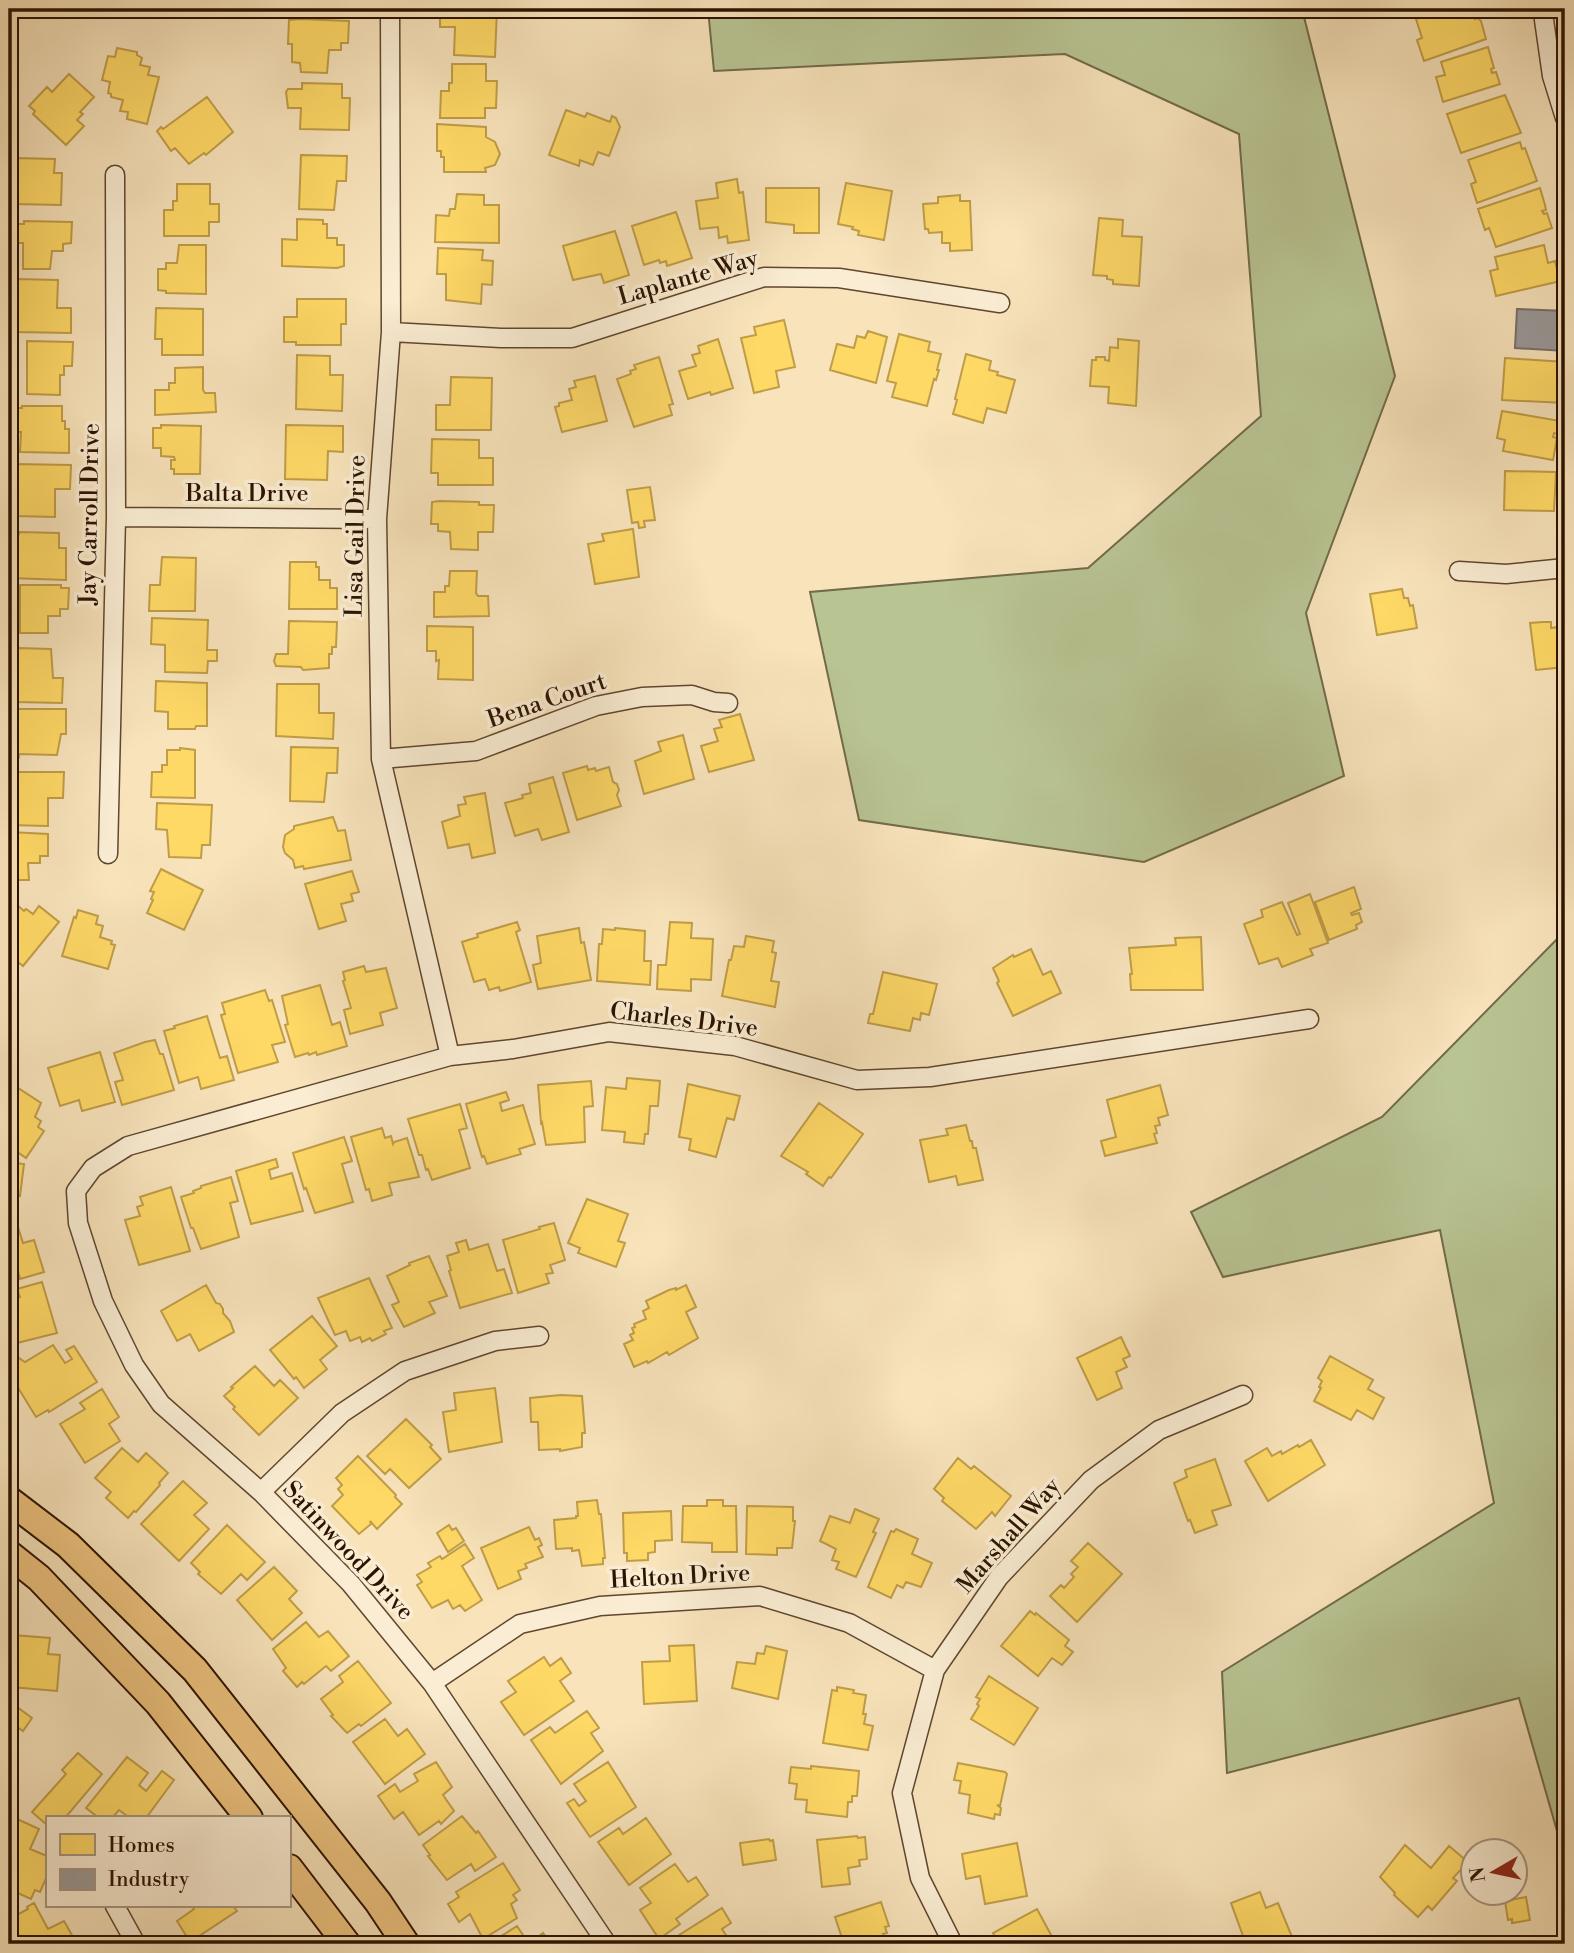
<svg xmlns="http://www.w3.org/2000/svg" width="1574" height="1953" font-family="'Libre Bodoni',serif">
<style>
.green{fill:#b9c493;stroke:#726b4a;stroke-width:2}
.homes{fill:#ffd966;stroke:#c09d47;stroke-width:2}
.industry{fill:#999;stroke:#78706b;stroke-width:2}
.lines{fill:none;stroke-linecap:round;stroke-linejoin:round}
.minor-casing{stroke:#5f462f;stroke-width:21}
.primary-casing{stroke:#2c1200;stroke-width:30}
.minor{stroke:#faedd3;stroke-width:18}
.primary{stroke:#ecc27e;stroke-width:26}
.labels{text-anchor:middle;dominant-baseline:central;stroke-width:7;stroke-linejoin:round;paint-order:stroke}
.street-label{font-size:24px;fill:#2c1200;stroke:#faedd3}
</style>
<rect width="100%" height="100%" fill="#f8e3bb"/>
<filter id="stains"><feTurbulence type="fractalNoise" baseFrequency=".00286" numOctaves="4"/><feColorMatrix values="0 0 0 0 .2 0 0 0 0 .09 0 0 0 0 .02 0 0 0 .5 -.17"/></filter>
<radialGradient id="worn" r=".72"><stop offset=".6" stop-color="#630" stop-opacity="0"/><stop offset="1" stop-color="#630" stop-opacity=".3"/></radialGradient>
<path class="green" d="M708,9H1302L1395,376L1306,613L1344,776L1144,862L859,820L810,592L1088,568L1261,416L1239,134L1065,54L714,71Z
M1565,931V1859L1519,1698L1227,1773L1222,1672L1494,1503L1440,1230L1223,1277L1191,1212L1382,1117Z"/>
<path class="homes" d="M440,9H497L495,57L454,55L455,27H440Z
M1443,9H1476L1477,14L1474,15L1475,19L1478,18L1481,21L1486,39L1424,61L1417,40L1422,38L1416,19Z
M301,19L349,21L348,43H341V50H329L327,73L301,72L300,63L292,62V44H288L289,20Z
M1488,47L1494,68L1491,69L1492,73L1496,72L1500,84L1443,102L1436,77L1445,75L1441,62Z
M117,48L137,52V55L142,58L140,65L150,67L148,75L159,77L147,124L127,119L128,112L120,111L123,100L111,97V94L108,93L110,82L102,80L108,56L115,57Z
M452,64H486V81H497L496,108H485V118H440L441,91H449V83H452Z
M69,74L94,97L80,112L83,114L77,120L84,126L66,145L33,114L35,111L29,106L47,87L52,92Z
M302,83L342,84V98H350L349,130L300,129L301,108H288L286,92L288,89H302Z
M1505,95L1521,133L1461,153L1447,114Z
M207,97L233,132L206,155L204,153L189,164L175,148L171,151L157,131L161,127L163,129Z
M566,110L585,117L587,113L610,122L612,116L616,118L620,127L609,156L598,152L593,165L580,160L579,166L549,155Z
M437,124L486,127V137L495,142L500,154L495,165L485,168L486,172H444V157H441V151H437Z
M1520,142L1522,149L1525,148L1537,181L1477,203L1471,184L1476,182L1468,160Z
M301,155L347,156L346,181H337L334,210L299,209Z
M14,158L55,159L54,173H62L61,205L14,204V192H9V167L14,168Z
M737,179L739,193L743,192L749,240L728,243L727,236L719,238L718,227L700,229L696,201L718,198L716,183Z
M846,183L892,191L884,240L858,235L859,231L852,229L853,227L838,224Z
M177,184H210V204H219V222H209V236H164V210H173V201H177Z
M766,188H819V233H794V225L766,222Z
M1540,188L1545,205L1546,210L1542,211L1544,214L1547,213L1552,228L1496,247L1489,228L1485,230L1478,209Z
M457,194L484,195V205H499V243L435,242L436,215L449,216L450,209H455Z
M960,195V201H970L972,250L950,251V243H942V232L929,233L928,229H925L923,204L938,203V197Z
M676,212L692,258L667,266L666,261L660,263L659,260L644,265L632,226Z
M1099,218L1123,220L1122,236L1142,237L1139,286L1113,284V280L1107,279V276L1093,275Z
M297,219L323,220V224H327V238H337V245H344V266L337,268L282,266V239L297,240Z
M24,221L72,222L71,243L63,244V251H52L50,269H23V243H13V224H24Z
M615,231L629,275L604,283L601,274L573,280L563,246Z
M179,245H206V294L166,293V291L158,290V269H166V263H177Z
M1544,245L1548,263L1555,261L1557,269L1562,268L1565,280L1496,296L1490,271L1498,269L1495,257Z
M438,248L483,250L482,260L493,261L492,285L482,284L481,304L446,300V274H437Z
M16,279L58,280L57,308H71V333L15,332V323L9,322V291H16Z
M297,299H346V324H341V345H296V342H284V317H297Z
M156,308L203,309V355H162V339H155Z
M784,320L795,367L776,371L779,387L754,393L741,338L756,335L754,327Z
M868,331L887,337L876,383L830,370L837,344L854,348L857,336L865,338Z
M899,334L930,342L928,351L941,354L937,370H939L936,380L934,379L927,406L892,397L896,383L887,381Z
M718,339L733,388L711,395L710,392L688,399L679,371L696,366L692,355L700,353L698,346Z
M1118,339L1139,341L1136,406L1108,403L1109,387L1090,386L1092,360H1096V357H1105V360L1109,361L1110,347L1118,348Z
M27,341L73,342L72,366H64V375H60V395L27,394Z
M966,354L991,361L989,370L998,372L997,375L1015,380L1006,413L987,408L983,423L953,414L957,400L955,399Z
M297,355L330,356V375H343L342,411L296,409Z
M659,357L673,404L669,405L672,415L634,427L617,379L631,374L630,371L636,369L634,365Z
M1505,358L1565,362V403L1502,400Z
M203,367V390L205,393H215L216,412L155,415V390H169V383H175V368Z
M595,376L607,421L562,432L555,407L559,406V403L572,400L569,389L576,387L574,381Z
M451,377L492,378L491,430H436V405H450Z
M22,406H62V421H65V429H69V453L20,452L21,432H9V408H22Z
M1502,411L1560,421L1557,434L1554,433L1553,437L1557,438L1553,460L1503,451L1505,440L1497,438Z
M161,425L201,426L200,474H174V469H171V460H175L174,457L161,456V448H153V428H161Z
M286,425L343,426V452L328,451L327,480L285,479Z
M432,439L479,440V458H493V485H438V473H431Z
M14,464L71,465L70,489H55V517L14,516Z
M1505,471L1556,472L1554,511L1504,510Z
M650,487L655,520L644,521L645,527L639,528L638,522L632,523L627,490Z
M439,501L479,502V505H494L493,532H478V550L451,549L450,532L438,531V524H431L432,502Z
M633,529L639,577L595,584L588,544L604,541L602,534Z
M19,532L59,533V548H66V580L9,578V534H19Z
M162,557L196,558L195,611H149L150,585H160Z
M290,562H316V567H319V580H330V588H337V609H289Z
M450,571H477L476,593L478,596H488L489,616L434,617V592H445V586H449Z
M20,585H61V588H69L68,609H60V616H48V633H20Z
M1402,589L1404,598H1408L1410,606L1413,605L1417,628L1377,635L1370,594Z
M152,618L208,620L207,650H217V661H208L207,673L165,672V645L151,644Z
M289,621L337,622L336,647H332V654H329V668L303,670L301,667L276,666L274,661L276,654H288Z
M1543,622H1551V628L1565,626V667L1536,670L1530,623Z
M427,626L473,627V680L438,679L439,660L436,661V651H427Z
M18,648L51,649L53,678H63L62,703L16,702Z
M156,681L207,683V726H196L195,729H168V712L155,711Z
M277,684H319V713H334L333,739L276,736Z
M18,709H66V734H61L57,755L18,754L19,757L9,756V742H17Z
M740,714L754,760L709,772L701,746L718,741L714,729L722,727L719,720Z
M683,735L694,779L644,794L635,761L661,751L658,742Z
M291,747L338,748L337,773H327L324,802L290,801Z
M180,748L195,750V798L151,797L152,772H162V765H167V750H180Z
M587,766L588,770L595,768L596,771L609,767L613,782L617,784L619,790L617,795L621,806L577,820L563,773Z
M9,772H64L63,798H48V826L9,825Z
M553,777L569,832L542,840L538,829L515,836L505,803L523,798L522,795L531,793L529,784Z
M485,793L495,853L472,858L469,844L448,848L442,822L460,816L458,805L466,804L464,797Z
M157,803L212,805L210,845H202L201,858L169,857L167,830L156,829Z
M333,817L338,831L345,830L351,860L304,869L303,866L295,868L293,860L285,853L283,847L285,835L294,829V826Z
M9,832L48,834V856H40V863H28L29,880H9Z
M161,869L203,890L184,930L147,913L153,900L151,899L154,892L150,891Z
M352,871L359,892L351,894L353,901L341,904L346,921L319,929L305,884Z
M1354,887L1361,909L1351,913L1352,915L1359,913L1362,922L1356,925L1357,929L1329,940L1315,902Z
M1310,894L1328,943L1310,949L1313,955L1282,967L1278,958L1259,964L1244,924L1263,917L1261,910L1282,902L1297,935L1300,934L1288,903Z
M10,899L24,911L26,909L33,914L39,906L59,922L23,966L9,955Z
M78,910L98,916L96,924L103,926L100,937L112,941L111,944L115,945L108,969L62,956L74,917L76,918Z
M517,922L520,930L516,932L531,982L500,991L499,987L489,990L485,979L474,982L462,942L478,937L477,934Z
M670,922L692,923L691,938L713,939L711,980L691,979V991L657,989L658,965H666Z
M579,928L581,943L584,942L591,980L538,989L533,965L541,963L537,936Z
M615,928L645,931L644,961H651L650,985L597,981L599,944H602L603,929L615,930Z
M746,936L774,941L772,952L776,953L771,981L779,982L775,1007L722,996L729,960H731L734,946L744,947Z
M1201,937L1203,990H1131L1130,974H1132L1129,948L1176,945L1175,938Z
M1031,949L1043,975L1051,971L1061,993L1013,1016L997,983L999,981L993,968L1013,955L1014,957Z
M364,966L366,972L386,968L397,1008L380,1013L383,1025L350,1034L344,1010L351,1008L343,981L345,980L343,972Z
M883,972L937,984L929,1015L921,1013L920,1020L913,1018L910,1031L868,1023L870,1014H873Z
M320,985L332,1025L340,1022L347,1046L317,1055L316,1052L309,1055L308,1053L295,1057L285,1025L288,1024L282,996Z
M265,990L269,1001L272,1000L285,1042L272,1045L278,1062L238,1073L221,1015L225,1014L222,1003Z
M207,1016L220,1058L227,1056L234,1080L201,1089L198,1077L179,1083L164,1031L175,1028L174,1026Z
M155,1040L160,1054H163L174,1090L122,1105L115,1082L123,1080L114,1053L145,1042Z
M100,1052L115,1102L82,1111L79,1100L60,1106L48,1068Z
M627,1078L660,1081L658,1106H650L648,1134H645L644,1144L624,1142L625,1132L602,1130L606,1087L626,1089Z
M591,1081L593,1106L584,1107L585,1142L546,1145L542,1122L541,1123L538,1085Z
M9,1082L41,1103L35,1117L41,1121L38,1127L44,1131L26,1158L9,1146Z
M688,1084L740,1096L734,1120L727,1118L716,1157L689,1150L691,1139L679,1137Z
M1160,1085L1168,1115L1158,1118L1160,1125L1155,1126L1157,1133L1154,1134L1157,1143L1105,1156L1101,1141L1116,1137L1107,1100Z
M506,1092L509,1100L500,1103L502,1111L523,1105L535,1144L519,1149L521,1154L487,1164L484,1156L482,1157L466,1104Z
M819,1103L863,1134L831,1178L829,1177L823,1186L806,1174L808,1172L781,1156Z
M460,1104L467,1128L459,1130L470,1168L432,1180L428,1169L426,1170L422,1155H419L408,1119Z
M966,1125L970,1141H972L973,1148H976L983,1180L958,1185L956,1176L929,1182L920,1140L948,1135L946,1129Z
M382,1128L385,1138L391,1136L393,1144L394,1142L407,1138L419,1177L389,1183L392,1195L372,1201L369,1189L366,1190L351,1137Z
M344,1137L352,1161L342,1164L353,1202L315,1213L306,1188L304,1189L293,1153Z
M276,1159L278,1167L269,1170L271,1179L292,1173L303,1211L251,1224L236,1171Z
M9,1162L24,1164L20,1196L18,1195L17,1203H14L13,1217L9,1216Z
M231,1177L238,1201L230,1203L239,1237L201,1249L193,1228H191L181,1197L194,1193L193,1191L201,1188V1186Z
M171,1187L190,1251L139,1265L125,1220L140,1216L137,1207L143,1205L140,1197Z
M587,1199L628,1214L618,1241L625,1243L616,1267L578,1253L580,1248L568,1243Z
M554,1223L565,1260L550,1265L553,1273L546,1274L549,1283L518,1293L503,1240L540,1229L539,1227Z
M17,1224L23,1243L34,1240L44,1272L20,1279L18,1271L9,1274V1227Z
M466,1240L469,1250L488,1244L497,1271L504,1269L512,1293L460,1308L449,1271L451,1270L447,1256L459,1252L456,1243Z
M429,1256L447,1296L429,1302L435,1313L404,1327L392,1305L399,1302L387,1276L410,1265L409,1263Z
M369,1278L392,1328L384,1331L386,1334L372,1341L370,1338L362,1342L360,1337L350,1341L346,1331L335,1335L318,1298Z
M42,1282L57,1333L9,1345V1300L20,1297L17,1289Z
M206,1285L216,1303L220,1304L223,1309V1313L230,1321L234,1332L199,1351L190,1334L177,1341L161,1311Z
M686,1285L696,1307L686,1312L698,1338L669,1355L667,1352L648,1363L647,1361L634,1367L624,1344L633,1340L630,1335L634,1333L632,1328L635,1327L634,1324L646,1319L643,1311L649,1308L646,1301L669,1290L676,1288V1290Z
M312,1316L337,1346L320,1360L327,1369L304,1388L296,1377L294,1379L270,1350Z
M1121,1337L1130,1356L1123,1359L1127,1367L1116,1372L1122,1388L1097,1400L1077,1358Z
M53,1345L65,1363L72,1359L66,1350L74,1346L97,1382L49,1412L48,1410L36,1417L9,1373V1363L14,1355L25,1362Z
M1330,1356L1373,1380L1368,1389L1384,1398L1373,1419L1357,1410L1351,1420L1314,1401L1321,1388L1319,1387L1322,1381L1318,1378Z
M255,1366L274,1386L280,1380L298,1398L259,1435L233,1409L235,1407L224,1396L233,1388L231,1387Z
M495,1388L502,1442L449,1452L443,1412L456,1410L454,1393Z
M102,1389L119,1417L109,1424L120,1441L85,1463L60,1424L85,1409L80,1403Z
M561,1395L582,1396L585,1433H582V1447L560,1451V1449L539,1450L538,1422H531L530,1398Z
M406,1419L432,1445L430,1447L441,1459L409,1488L390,1469L385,1474L367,1456Z
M1311,1440L1325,1465L1268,1501L1245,1461L1267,1448L1272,1456L1281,1451L1282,1454L1298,1445L1299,1447Z
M122,1448L138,1462L146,1453L168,1473L159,1483L160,1485L136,1512L134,1511L128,1518L106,1498L111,1492L95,1478Z
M358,1456L396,1495L395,1497L402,1504L377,1529L370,1521L371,1524L359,1534L332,1506L343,1495L338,1489L342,1485L336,1478Z
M958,1458L971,1469L974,1466L1011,1496L995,1516L992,1512L976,1529L942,1501L944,1498L934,1489Z
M1215,1459L1231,1505L1212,1511L1217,1525L1195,1533L1190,1520L1188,1521L1174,1483L1187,1477L1185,1470Z
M183,1481L207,1503L194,1515L209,1529L179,1561L141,1524Z
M597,1500L599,1514H601L605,1558H603V1564L582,1566L579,1550L572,1551V1548L556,1549L554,1520L576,1518V1516H578L577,1502Z
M707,1500H723V1506H736L737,1552H712V1543L682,1542L683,1506H707Z
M747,1506L793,1507V1521H795L792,1548H777V1555L746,1554Z
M855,1509L879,1519L873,1532L876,1533L856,1577L836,1569L839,1562L832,1560L836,1549L820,1541L830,1516L850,1523Z
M671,1511L672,1540L655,1541V1552L648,1553V1560L627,1561V1553H624L623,1513Z
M227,1525L265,1562L247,1580L241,1574L221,1594L198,1574L200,1572L191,1563Z
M449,1525L452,1530L456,1528L464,1541L448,1552L437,1533Z
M529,1527L535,1540L539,1538L542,1545L538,1547L543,1557L525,1564L527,1568L518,1571L521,1579L498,1589L481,1548Z
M896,1529L918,1539L912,1554L932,1563L921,1587L906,1582L903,1588L897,1585L891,1598L868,1587L891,1531L894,1532Z
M1088,1543L1122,1574L1077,1622L1050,1596L1061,1585L1064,1588L1074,1577L1071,1574L1078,1567L1071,1561Z
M465,1544L474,1558L462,1566L482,1600L465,1611L460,1605L453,1609L448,1600L432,1608L417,1585L422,1582L417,1575L431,1567L428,1563L440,1556L442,1559Z
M274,1567L297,1591L289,1599L302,1613L272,1640L237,1600Z
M1030,1611L1035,1615L1036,1613L1069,1640L1065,1646L1073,1652L1062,1665L1052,1658L1038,1676L1001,1646Z
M306,1622L319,1637L328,1631L349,1656L331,1671L326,1666L304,1684L302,1682L297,1687L283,1671L286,1668L273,1649Z
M13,1635L50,1638L48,1654L60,1655L57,1691L11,1687Z
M694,1645L697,1701L644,1704L642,1662L670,1661L669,1646Z
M766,1646L787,1651L778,1699L732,1688L737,1662L755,1664L757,1653L764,1654Z
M544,1657L550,1666L561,1658L571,1673L560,1681L574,1701L524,1735L501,1702L516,1692L508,1681Z
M358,1661L391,1703L361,1726L359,1724L347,1733L331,1716L333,1715L321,1699L343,1682L339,1676Z
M989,1676L1038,1708L1014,1745L971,1719L979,1706L977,1704L980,1699L976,1697Z
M837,1687L854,1690L853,1693L866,1695L863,1714H866L864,1724L873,1726L868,1750L823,1743L832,1690L837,1691Z
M9,1701L32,1718L23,1731L17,1727L9,1739Z
M587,1711L599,1728L591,1733L603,1751L561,1784L531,1740L550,1727L555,1733Z
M385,1719L398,1736L407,1729L425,1754L385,1784L353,1742Z
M78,1753L102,1774L65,1818H47V1825L32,1812L66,1774L62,1770Z
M127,1757L148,1773L139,1785L146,1791L162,1771L174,1780L146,1818H130L119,1810L112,1818H99L86,1808Z
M436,1762L452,1787L443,1795L454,1811L441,1824L439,1821L419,1835L403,1812L394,1819L378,1796L395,1784L400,1792L418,1781L414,1774Z
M608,1762L636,1807L590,1837L567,1803L574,1799L579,1806L586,1801L574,1784Z
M958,1763L1005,1772L1007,1774L1000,1806L997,1805L1001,1808L1000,1815L995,1814L994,1819L968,1813L970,1795L959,1793L961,1781L954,1780Z
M811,1766L859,1771L857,1796H852V1802H848L847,1817L806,1812L807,1800L795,1799L797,1784L789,1783L791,1767L811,1769Z
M462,1816L476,1833L478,1831L496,1857L475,1871L471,1864L447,1880L428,1856L430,1855L423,1845Z
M15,1818L39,1829L30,1849L47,1856V1876L40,1892L35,1890L31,1899L13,1891L17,1882L9,1879V1832Z
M646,1818L671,1854L629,1885L598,1842L619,1828L623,1834Z
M857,1836L858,1838L865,1837L867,1859L859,1860L860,1866L848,1868L850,1884L822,1887L817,1840Z
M769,1839L770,1841L773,1840L776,1860L743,1865L740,1843Z
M1017,1843L1027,1896L985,1904L980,1876L966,1879L962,1854Z
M1405,1845L1431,1868L1449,1846L1468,1862L1453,1878L1457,1881L1432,1910L1428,1906L1418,1917L1394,1895L1395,1893L1380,1877Z
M503,1863L520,1890L513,1895L517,1900L511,1904L517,1918L483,1939L470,1914L459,1922L448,1904L459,1897L456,1892Z
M675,1864L688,1882L696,1877L708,1895L676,1919L680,1924L659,1939L640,1910L651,1903L640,1888Z
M1260,1892L1266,1908L1278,1903L1295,1944H1246L1231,1903Z
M1526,1897L1530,1920L1512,1923V1919L1508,1920L1505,1901Z
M881,1902L889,1926L885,1927L887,1933L883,1934L887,1944H844L835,1917Z
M34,1903L48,1929L64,1921L77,1944H19L9,1924V1919L28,1909L27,1907Z
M192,1906H233L237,1911L190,1942L177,1921L194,1909Z
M722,1908L731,1923L722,1929L732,1944H665Z
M1037,1909L1056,1944H1000L993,1933Z
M517,1926L529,1944L543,1933L551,1944H489Z"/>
<path class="industry" d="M1517,309L1565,311V351L1515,348Z"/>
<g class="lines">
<g class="minor-casing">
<path id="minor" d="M390,9L391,332L377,519L381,759L450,1056
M1543,13L1552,76L1565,118
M391,332L501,338H572L764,277L839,278L1000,303
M116,517L377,519
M1459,571L1506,574L1565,568
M381,759L476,751L596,706L642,697L692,695L714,702L728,703
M108,854L116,517L115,175
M261,1492L342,1413L405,1371L495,1341L539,1336
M432,1683L520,1624L600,1606L760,1596L849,1623L935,1670
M115,1906L136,1944
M607,1944L432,1683L351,1584L261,1492L161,1404L134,1365L103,1301L78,1223L76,1191L93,1168L128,1146L450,1056L513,1049L609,1032L735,1046L857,1080L930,1077L1309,1019
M953,1944L920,1878L902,1793L935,1670L999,1577L1091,1480L1159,1430L1243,1395"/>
</g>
<g class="primary-casing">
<path id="primary" d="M9,1500L68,1545L195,1670L378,1902L406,1944
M9,1554L39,1578L158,1703L249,1818
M289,1868L347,1944"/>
</g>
<use href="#minor" class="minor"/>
<use href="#primary" class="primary"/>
</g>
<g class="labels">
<g class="street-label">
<text transform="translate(688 278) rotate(-16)">Laplante Way</text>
<text x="247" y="494">Balta Drive</text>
<text transform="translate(90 514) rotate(-89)">Jay Carroll Drive</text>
<text transform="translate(356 536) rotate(-89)">Lisa Gail Drive</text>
<text transform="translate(547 701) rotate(-19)">Bena Court</text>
<text transform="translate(684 1020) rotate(7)">Charles Drive</text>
<text transform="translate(1009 1536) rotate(-49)">Marshall Way</text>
<text transform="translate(348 1551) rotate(47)">Satinwood Drive</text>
<text transform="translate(680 1577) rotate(-3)">Helton Drive</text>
</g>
</g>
<rect width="1574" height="1953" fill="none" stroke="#f8e3bb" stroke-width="35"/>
<rect x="10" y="10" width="1553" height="1932" fill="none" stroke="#2c1200" stroke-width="3.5"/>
<rect x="18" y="18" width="1539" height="1918" fill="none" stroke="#2c1200" stroke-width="2"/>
<rect x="46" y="1816" width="245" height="91" fill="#faedd3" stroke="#a8957f" stroke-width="2"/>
<rect x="60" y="1834" width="35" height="21" fill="#ffd966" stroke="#a8957f" stroke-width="2"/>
<text x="108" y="1852" font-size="21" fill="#2c1200">Homes</text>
<rect x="60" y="1869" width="35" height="21" fill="#999999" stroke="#a8957f" stroke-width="2"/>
<text x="108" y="1886" font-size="21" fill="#2c1200">Industry</text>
<g transform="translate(1494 1872) rotate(261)"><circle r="33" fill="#faedd3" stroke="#a8957f" stroke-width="2"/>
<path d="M0-5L12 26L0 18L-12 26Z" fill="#8f2418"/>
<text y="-10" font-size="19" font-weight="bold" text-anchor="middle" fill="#2c1200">N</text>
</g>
<rect width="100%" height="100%" filter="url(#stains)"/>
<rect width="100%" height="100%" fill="url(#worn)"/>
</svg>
